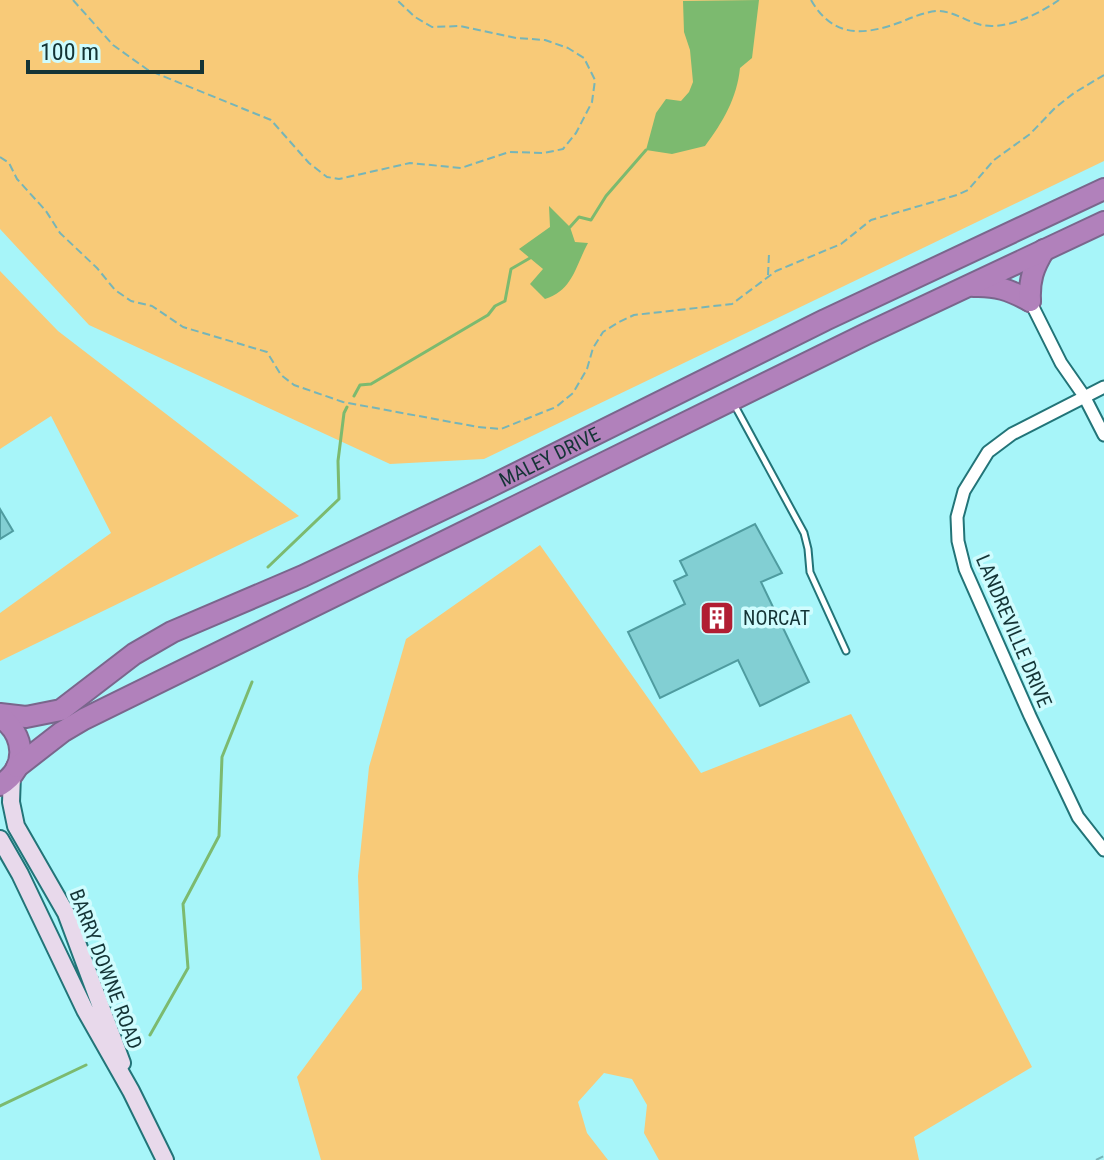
<svg xmlns="http://www.w3.org/2000/svg" width="1104" height="1160" font-family="'Roboto Condensed',sans-serif">
<style>
.green{fill:#f8ca78}
.water{fill:#7cba6f}
.lines{fill:none;stroke-linecap:round;stroke-linejoin:round}
.stream{stroke:#7cba6f;stroke-width:3}
.building{fill:#82cfd3;stroke:#4f9ca0;stroke-width:2}
.lane-casing{stroke:#227478;stroke-width:9}
.street-casing{stroke:#227478;stroke-width:15}
.secondary-casing{stroke:#227478;stroke-width:20}
.highway-casing{stroke:#7a668c;stroke-width:24}
.path{stroke:#76b5b8;stroke-width:2;stroke-dasharray:8 4;stroke-linecap:butt}
.lane{stroke:#fff;stroke-width:5}
.street{stroke:#fff;stroke-width:11}
.secondary{stroke:#e8d9eb;stroke-width:16}
.highway{stroke:#b181bb;stroke-width:20}
.labels{text-anchor:middle;dominant-baseline:central;stroke-width:7;stroke-linejoin:round;paint-order:stroke}
.street-label{font-size:20px;fill:#143436;stroke:#cffcfe}
.poi-label{font-size:20px;fill:#143436;stroke:#cffcfe;text-anchor:start}
</style>
<rect width="100%" height="100%" fill="#a7f5f9"/>
<path class="green" d="M0,0H1104V161L484,459L390,464L89,325L0,229Z
M0,271L58,331L299,516L0,661V613L111,533L51,416L0,449Z
M540,545L701,773L851,714L1032,1067L914,1137L919,1160H659L644,1133L647,1105L632,1079L604,1073L578,1102L587,1133L608,1160H321L297,1077L362,989L358,876L369,767L406,639Z"/>
<path class="water" d="M759,0L752,58L740,68C737,98 723,122 705,146L672,154L646,150L656,113L666,99L681,101L689,92L693,82L690,50L684,32L683,1Z
M549,206L570,227L575,242L588,243C575,267 573,290 545,299L530,284L543,269L519,249L550,227Z"/>
<g class="lines">
<path class="stream" d="M570,227L579,217L591,220L606,196L646,150
M354,396L360,385L371,384L488,315L495,306L505,301L511,269L530,258
M268,567L339,499L338,461L344,413L347,407
M150,1035L188,968L183,904L219,836L222,757L252,682
M0,1106L86,1065"/>
</g>
<path class="building" d="M0,509L13,531L0,539Z
M755,524L782,573L761,582L809,682L760,706L738,660L660,698L628,632L685,604L674,581L687,575L680,561Z"/>
<g class="lines">
<g class="lane-casing">
<path id="lane" d="M735,406L804,533L808,549L810,572L846,651"/>
</g>
<g class="street-casing">
<path id="street" d="M1030,301L1061,363L1084,396L1104,435
M1104,387L1012,434L988,452L964,491L957,517L958,541L965,569L1030,716L1078,817L1104,850"/>
</g>
<g class="secondary-casing">
<path id="secondary" d="M12,775L11,802L16,826L66,913L122,1063
M0,839L20,874L85,1010L131,1091L165,1160"/>
</g>
<g class="highway-casing">
<g id="highway">
<path d="M973,286C996,285 1010,290 1030,301"/>
<path d="M1030,301C1029,280 1033,268 1044,250"/>
<path id="s1" d="M0,714L26,717L61,710L134,654L172,632L303,576L485,489L825,320L1104,189"/>
<path d="M0,717C25,734 29,768 0,785"/>
<path d="M17,767L62,732L84,719L866,334L1104,222"/>
</g>
</g>
<path class="path" d="M73,0L113,45L148,70L271,120L309,163L327,177L339,179L410,163L461,168L509,152L544,153L563,149L576,133L592,102L595,80L584,58L568,48L545,40L516,38L460,26L432,27L415,17L397,0
M811,0C833,38 863,36 901,22C913,17 925,12 937,11C953,11 964,20 978,24C1003,32 1039,14 1059,0
M0,157L9,163L17,179L46,211L60,233L97,268L115,290L131,301L152,306L183,327L267,352L281,375L294,385L343,402L478,427L501,429L556,407L573,393L587,369L593,348L603,332L619,322L634,315L732,304L776,271L841,244L871,220L957,195L968,190L994,160L1030,134L1055,108L1074,93L1104,75
M768,275L769,254
M1096,1160L1104,1156"/>
<use href="#lane" class="lane"/>
<use href="#street" class="street"/>
<use href="#secondary" class="secondary"/>
<use href="#highway" class="highway"/>
</g>
<defs>
<g id="building-square" transform="scale(1.8)"><rect x="-9" y="-9" width="18" height="18" rx="4" fill="#b11e33" stroke="#cffcfe"/><path d="M-4-6H4V6H1V3H-1V6H-4ZM-2.5-4.3h1.7v1.8h-1.7ZM.8-4.3h1.7v1.8H.8ZM-2.5-1h1.7V.8h-1.7ZM.8-1h1.7V.8H.8Z" fill="#fff"/></g>
</defs>
<g fill-rule="evenodd">
<use href="#building-square" x="717" y="618"/>
</g>
<g class="labels">
<g class="street-label">
<text stroke="none"><textPath href="#s1" startOffset="614">MALEY DRIVE</textPath></text>
<text transform="translate(1014 631) rotate(67)">LANDREVILLE DRIVE</text>
<text transform="translate(106 969) rotate(69)">BARRY DOWNE ROAD</text>
</g>
<g class="poi-label">
<text x="743" y="618">NORCAT</text>
</g>
</g>
<path d="M28 60v12h174v-12" fill="none" stroke="#143436" stroke-width="4"/>
<text x="40" y="60" font-size="24" fill="#143436" stroke="#cffcfe" stroke-width="6" paint-order="stroke">100 m</text>
</svg>
